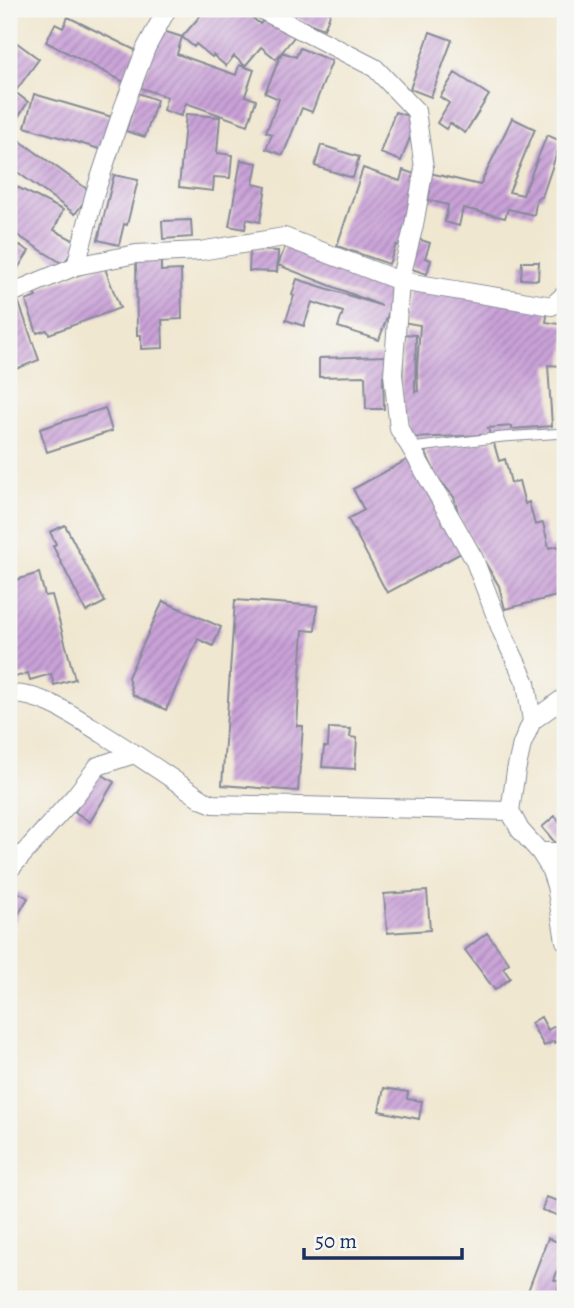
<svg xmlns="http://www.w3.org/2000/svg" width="574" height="1308" font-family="Alegreya,serif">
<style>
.building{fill:url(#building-hatch)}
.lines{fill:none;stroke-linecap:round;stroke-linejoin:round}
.lane-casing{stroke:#868b97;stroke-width:11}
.street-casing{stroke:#868b97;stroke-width:20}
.lane{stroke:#fff;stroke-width:9}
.street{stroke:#fff;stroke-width:18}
</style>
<defs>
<pattern id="building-hatch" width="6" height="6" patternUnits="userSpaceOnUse" patternTransform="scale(1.75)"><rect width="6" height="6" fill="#caa2d8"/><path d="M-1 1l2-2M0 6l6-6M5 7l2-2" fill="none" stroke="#a384b2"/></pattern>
</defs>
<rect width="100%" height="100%" fill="#f6f6f2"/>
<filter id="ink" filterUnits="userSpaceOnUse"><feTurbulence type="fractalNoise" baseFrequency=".0143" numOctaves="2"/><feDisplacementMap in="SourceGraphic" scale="14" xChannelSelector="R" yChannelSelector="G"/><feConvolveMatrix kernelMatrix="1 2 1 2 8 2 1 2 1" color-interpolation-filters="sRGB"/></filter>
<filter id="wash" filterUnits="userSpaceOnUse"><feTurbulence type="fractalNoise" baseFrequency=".00686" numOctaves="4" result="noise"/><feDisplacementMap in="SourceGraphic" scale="28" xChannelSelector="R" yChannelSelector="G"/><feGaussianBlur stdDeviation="1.57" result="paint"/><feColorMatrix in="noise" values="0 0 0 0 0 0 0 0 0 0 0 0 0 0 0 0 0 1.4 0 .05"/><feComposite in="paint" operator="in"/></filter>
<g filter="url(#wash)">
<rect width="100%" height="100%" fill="#f0e7d0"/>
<g id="blocks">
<path class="building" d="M206,9H242L260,24L268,15L294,37L282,52L296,57L300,48L332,61L312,112L302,108L283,155L266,149L272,134L266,132L279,99L265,93L282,52L276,59L261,47L245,66L234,56L226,66L213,55L212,57L196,44L194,47L182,37Z
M290,9H332L324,29L288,15Z
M68,17L139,52L124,82L46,42L55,24L63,28Z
M160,30L182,37L177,54L236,75L239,65L254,70L245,96L256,100L248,125L186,103L181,116L163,110L167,97L141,88Z
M430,32L452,40L431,97L410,89Z
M9,37L39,59L15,92L28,102L18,117L9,110Z
M455,73L489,95L465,133L450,123L446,129L437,123L449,103L440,97Z
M138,93L157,100L145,137L126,131Z
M34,94L112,117L103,150L25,127Z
M395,112L408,116L412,132L401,161L380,153Z
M186,114L220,117L217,153L232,155L230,178L214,177L213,191L179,187Z
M512,118L535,129L509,192L523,195L547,135L561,141L542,197L537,198L534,215L508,209L505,218L463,208L459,226L445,222L448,205L428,200L430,191L427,190L430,173L480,185Z
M9,133L91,192L75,214L9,166Z
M321,145L359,157L353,178L315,166Z
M241,160L257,163L253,184L266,187L260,222L247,219L245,229L229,226Z
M363,168L400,181L403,170L420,176L401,246L396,245L389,264L337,246Z
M114,175L138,180L127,225L124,224L119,245L98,240Z
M9,183L63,210L54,230L79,243L63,264L9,230Z
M191,220L192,237L163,239L162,221Z
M9,239L29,251L18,268L9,262Z
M418,239L430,243L425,258L431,260L427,274L409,268Z
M286,244L397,288L379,340L338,327L343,312L312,302L304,326L286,320L294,296L292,295L297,279L382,306L278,265Z
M250,250L278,251L277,272L249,271Z
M136,256H161V271L181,270L182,319L162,320L163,348L141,349V335H137Z
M522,262H539L538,280L521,279Z
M104,266L120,308L49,334L47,330L37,333L26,301L36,297L33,291Z
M410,283L548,311L546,322L565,325V346L562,366L548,365L552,426L512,429V426L488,428L490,435L409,438L406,416H402L403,334L416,335L415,392L418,391L417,369L420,325L402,322Z
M18,300L39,360L16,369L9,348V303Z
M387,356V376H383L384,409H366L365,376L319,377V358Z
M105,408L112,431L47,452L40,429Z
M493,440L499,461L505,459L511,483L519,481L525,504L529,502L535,525L543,523L549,548L558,546L564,570H565V594L505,609L499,586L460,520L454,497L437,477L425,451Z
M412,457L463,552L387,593L348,519L364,510L353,489Z
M65,525L105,602L86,612L53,546L56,544L50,532Z
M39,573L45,596L52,595L75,679L54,685L51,674L30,680L28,673L9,679V582Z
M235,600L317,606L315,631L303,630L297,726H303L298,791L222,785Z
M163,601L221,627L213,646L198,639L166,710L133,695L128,677Z
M329,728L351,729L350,737L357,738L355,769L322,767L324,747H328Z
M98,772L114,782L90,822L75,812Z
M555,816L565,828V838L557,845L542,827Z
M14,890L28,898L9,930V898Z
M427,891L430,930L387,933L384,894Z
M487,933L509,963L503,968L510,978L495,990L465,950Z
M541,1017L548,1030L565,1020V1038L555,1043L554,1041L544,1046L531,1023Z
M384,1088L408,1092L407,1099L422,1101L419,1119L379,1111Z
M546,1197L565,1203L563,1217L542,1210Z
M548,1238L565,1245V1252L554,1280L560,1282L554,1299H525Z"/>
</g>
</g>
<g filter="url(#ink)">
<use href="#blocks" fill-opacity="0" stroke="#868b97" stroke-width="2"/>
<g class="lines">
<g class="lane-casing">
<path id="lane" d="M411,448L503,437L565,433"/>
</g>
<g class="street-casing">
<path id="street" d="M260,9L375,68L416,111L424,168L414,225L400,281L393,374L399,429L411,448L474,559L502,632L526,683L532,721L522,744L516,771L510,811L520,830L540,852L550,868L556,886L565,941
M76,266L95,193L123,109L146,48L167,9
M9,294L76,266L136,254L200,251L284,237L400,281L552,306L565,294
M9,694C43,693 75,717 103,734C137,755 170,777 203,800L213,804L510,811
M532,721L565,697
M540,852H565
M9,870L75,796L98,766L134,754"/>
</g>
<use href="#lane" class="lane"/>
<use href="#street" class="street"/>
</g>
</g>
<rect width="574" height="1308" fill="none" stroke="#f6f6f2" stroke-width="35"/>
<path d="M304 1248v10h158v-10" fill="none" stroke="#1b2f5e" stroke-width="3.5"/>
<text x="315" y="1248" font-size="21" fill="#1b2f5e" stroke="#f6f6f2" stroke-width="5" paint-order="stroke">50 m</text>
</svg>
